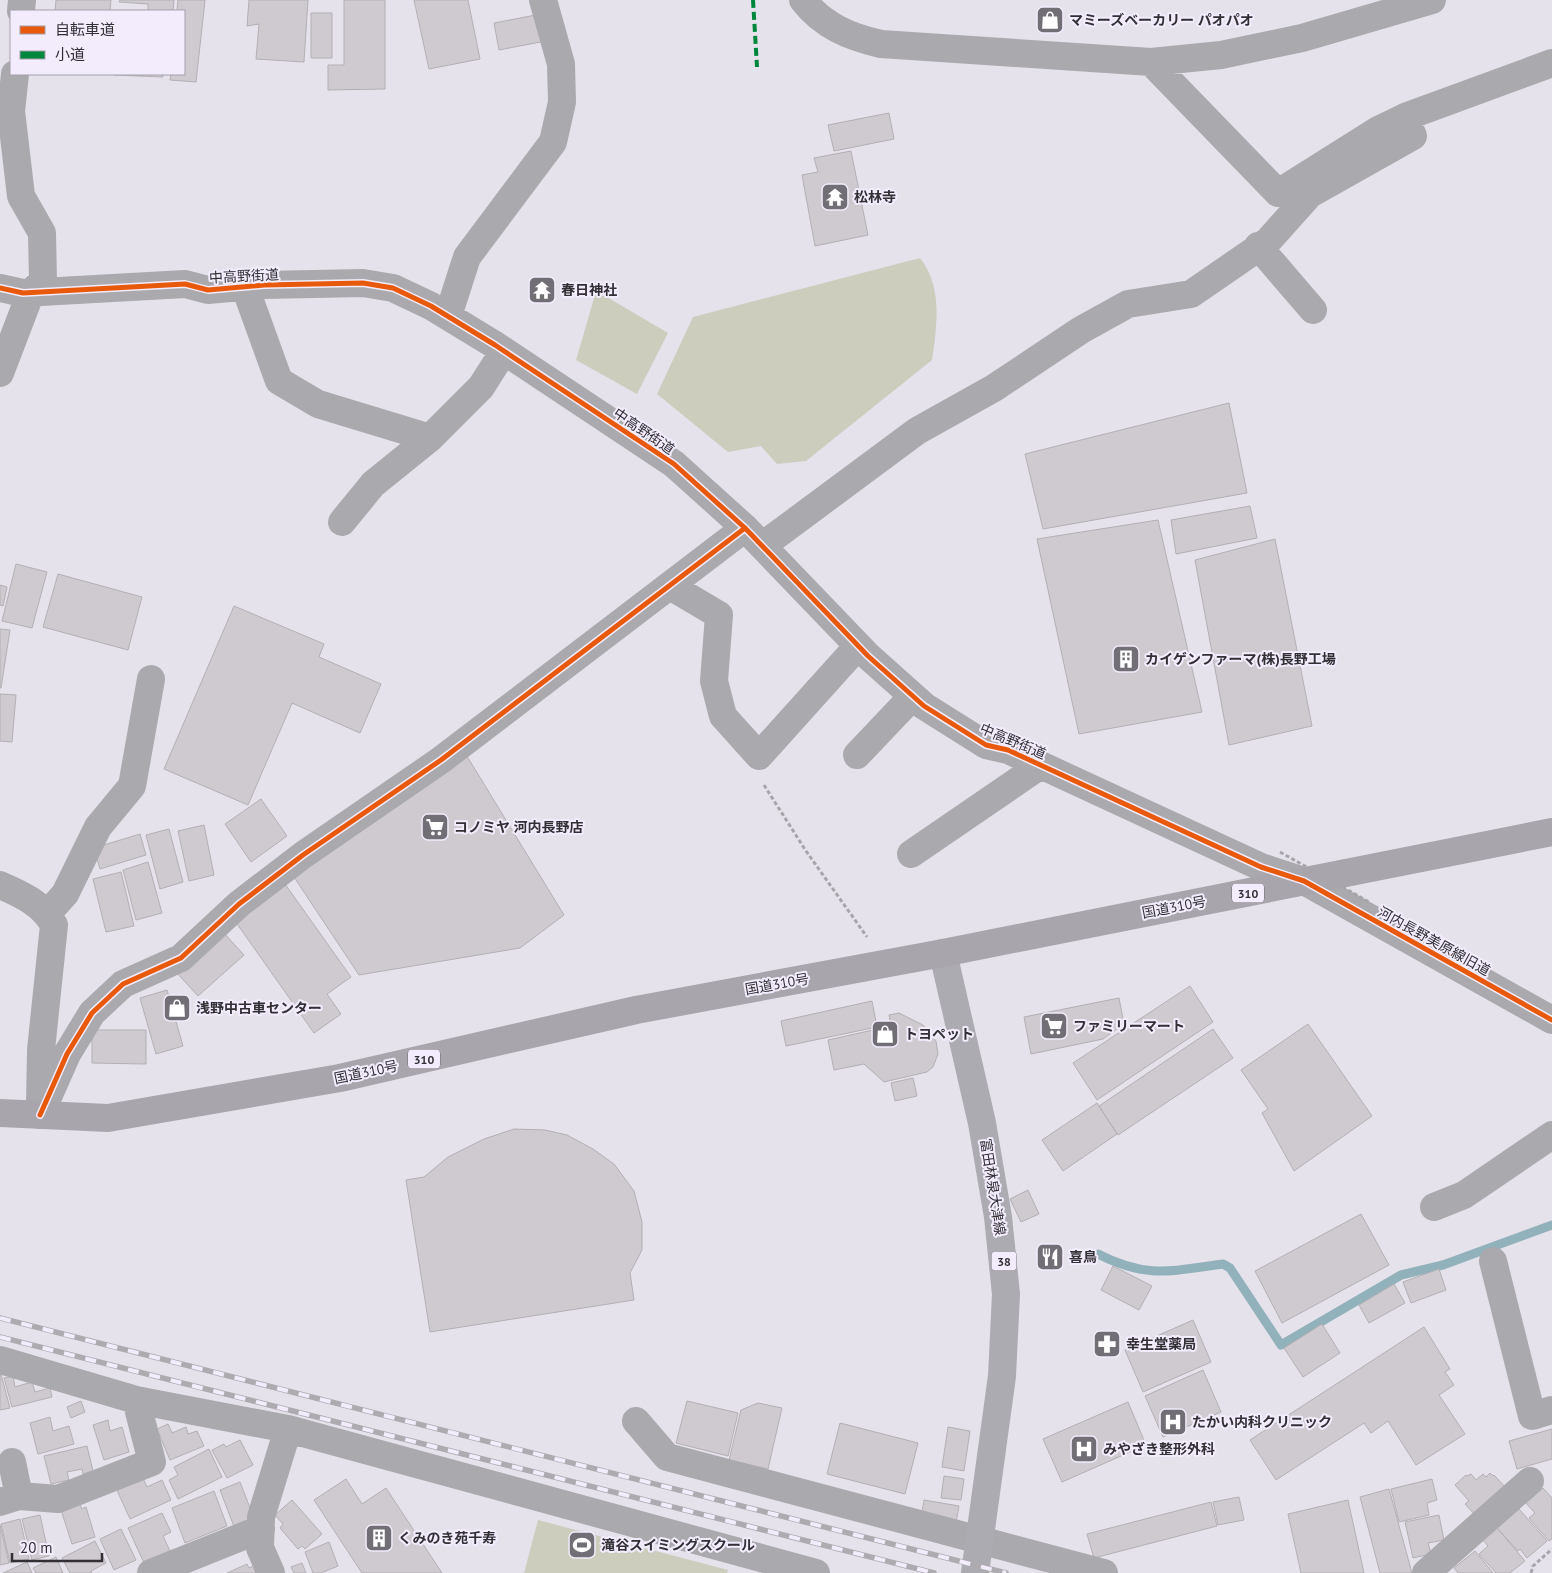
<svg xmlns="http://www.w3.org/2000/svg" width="1552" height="1573" font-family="'PT Sans','Noto Sans JP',sans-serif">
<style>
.green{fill:#cccdbd}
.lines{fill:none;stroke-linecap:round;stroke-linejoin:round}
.stream{stroke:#91b1bb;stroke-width:9}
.building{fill:#cfcad0;stroke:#b3afb4}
.path{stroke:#a6a6aa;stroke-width:3;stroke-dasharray:4 2.5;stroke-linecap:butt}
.minor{stroke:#aaa9ad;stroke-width:28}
.major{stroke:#acabb1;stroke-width:28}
.highway{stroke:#a8a6ac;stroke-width:28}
.rail-casing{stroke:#adabb0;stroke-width:5.5}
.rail{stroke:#f2ecfc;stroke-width:4;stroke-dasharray:11;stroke-linecap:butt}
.path-bridge{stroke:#a6a6aa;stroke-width:3;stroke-dasharray:4 2.5;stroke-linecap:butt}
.quiet{stroke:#00873e;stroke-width:4;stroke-dasharray:8 4;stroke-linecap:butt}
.cycleway-casing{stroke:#f2ecfc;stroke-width:8}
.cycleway{stroke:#e8590c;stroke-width:5}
.labels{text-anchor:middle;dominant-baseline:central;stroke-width:4;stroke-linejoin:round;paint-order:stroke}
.shield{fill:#f2ecfc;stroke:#6c6871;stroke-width:1}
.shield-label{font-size:12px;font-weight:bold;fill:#322f35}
.poi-label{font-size:14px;font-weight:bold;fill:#322f35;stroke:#f2ecfc;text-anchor:start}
.street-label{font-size:14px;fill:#322f35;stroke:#f2ecfc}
</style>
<rect width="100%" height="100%" fill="#e6e2ec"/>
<path class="green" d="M920,258C943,287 937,326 932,360L806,461L777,464L761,446L728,452L657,394L693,317Z
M595,295L605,296L668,333L637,394L576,360Z
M538,1520L728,1570L727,1573H524Z"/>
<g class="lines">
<path class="stream" d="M1098,1254C1147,1279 1171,1271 1223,1264L1230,1268L1281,1345L1401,1275L1443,1265L1552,1225"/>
</g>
<path class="building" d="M56,0H111L110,11H55Z
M120,0H174L173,11H148V4L119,2Z
M178,0H205L196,82L170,80L171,74H184V11H177Z
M249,0H308L304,62L256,59L259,24L247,26Z
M344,0H385V89L328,90V65H344Z
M414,0H468L480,59L429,69Z
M311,13H332V58H311Z
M541,14L546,41L499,50L494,23Z
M114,74H163V77L114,75Z
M889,113L894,139L834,151L828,125Z
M851,151L868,235L815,246L802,175L818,172L814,158Z
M1229,403L1247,493L1043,529L1025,454Z
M1250,506L1257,538L1176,554L1171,520Z
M1158,520L1202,712L1079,734L1037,539Z
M1275,539L1312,726L1229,745L1195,560Z
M16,564L47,572L32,628L2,621Z
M58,574L142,597L128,650L43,627Z
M0,585L7,587L3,606L0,605Z
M234,606L324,644L319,657L381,684L360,733L292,703L248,805L164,769Z
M0,629L10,630L1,688H0Z
M0,694L16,695L12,742L0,741Z
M465,753L564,915L520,948L359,975L292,874Z
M261,799L287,836L251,862L225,824Z
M204,825L214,875L189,881L178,831Z
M169,829L183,882L160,889L146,835Z
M140,834L146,855L100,869L94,848Z
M148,862L162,913L136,920L123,870Z
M121,872L134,926L106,932L93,879Z
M285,884L351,977L327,994L341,1014L314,1033L235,921Z
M222,931L244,955L198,996L176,972Z
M1190,986L1213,1022L1097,1100L1073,1063Z
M167,990L183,1046L156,1054L140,998Z
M1119,998L1124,1024L1103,1039L1031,1054L1024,1017Z
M872,1001L877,1027L786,1046L781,1021Z
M899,1013L923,1025L936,1041L938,1054L933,1067L927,1072L884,1082L864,1064L834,1070L828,1040L891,1026L889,1015Z
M1308,1024L1372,1116L1294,1171L1262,1113L1268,1109L1241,1070Z
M1213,1029L1233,1058L1118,1135L1099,1106Z
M92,1030H146V1064L92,1063Z
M913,1078L917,1096L895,1101L891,1083Z
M1097,1103L1117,1134L1063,1171L1042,1140Z
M514,1129L545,1130L567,1135L593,1149L614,1164L634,1191L642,1222V1250L630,1273L634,1300L430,1332L406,1180L424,1177L448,1157L484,1139Z
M1028,1190L1039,1214L1021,1222L1010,1199Z
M1361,1214L1389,1265L1282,1323L1255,1271Z
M1113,1266L1152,1286L1139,1310L1101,1290Z
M1439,1269L1446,1290L1411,1303L1403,1282Z
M1394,1284L1405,1303L1369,1323L1359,1305Z
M1193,1320L1211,1362L1143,1392L1125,1350Z
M1322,1324L1340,1353L1303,1377L1284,1348Z
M1424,1327L1450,1369L1445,1372L1454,1385L1439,1395L1465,1434L1416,1465L1388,1421L1371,1433L1364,1423L1276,1480L1250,1440Z
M1203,1370L1221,1412L1163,1437L1145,1396Z
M1,1374L10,1408L0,1410V1375Z
M13,1376L15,1387L32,1382L35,1392L50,1388L52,1397L12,1407L4,1378Z
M81,1401L85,1412L71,1418L67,1407Z
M687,1401L738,1413L728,1456L676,1443Z
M1128,1402L1146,1445L1062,1482L1043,1439Z
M758,1403L782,1408L768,1469L729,1460L741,1410Z
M50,1417L53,1431L69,1426L74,1444L38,1454L30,1423Z
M108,1420L110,1431L122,1427L129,1452L104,1460L93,1425Z
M840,1423L918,1443L905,1494L827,1474Z
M168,1424L172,1433L186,1427L188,1434L197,1431L204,1446L170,1460L157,1429Z
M948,1427L970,1431L964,1471L942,1467Z
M1552,1429V1459L1517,1469L1509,1441Z
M240,1440L253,1465L227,1478L212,1450L224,1444L226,1447Z
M87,1446L93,1471L83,1474L82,1469L67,1472L69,1480L51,1484L44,1456Z
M209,1449L222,1477L178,1499L169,1480L178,1475L174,1467Z
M1490,1473L1493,1476L1494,1475L1507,1489L1476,1516L1465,1504L1469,1501L1455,1485L1466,1475L1467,1476L1471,1474L1476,1480L1483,1474L1486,1477Z
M141,1474L147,1487L162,1480L171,1500L130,1519L115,1486Z
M944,1476L964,1479L961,1500L941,1498Z
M346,1479L362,1504L386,1488L442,1573H362L314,1500Z
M1432,1479L1437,1500L1427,1503L1429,1515L1399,1522L1391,1489Z
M240,1482L255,1521L235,1529L220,1490Z
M1543,1488L1552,1498V1539L1549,1541L1529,1518L1535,1513L1526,1503Z
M1389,1489L1412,1573H1380L1360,1497Z
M214,1491L227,1526L185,1543L172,1508Z
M1239,1497L1244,1520L1218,1525L1213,1502Z
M292,1500L322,1534L305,1549L302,1546L298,1549L280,1528L283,1524L275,1515Z
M924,1500L959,1506L956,1523L921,1517Z
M1348,1500L1364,1573H1301L1288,1514Z
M1211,1502L1217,1526L1094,1558L1087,1534Z
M80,1504L82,1509L86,1507L95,1537L72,1544L61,1510Z
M1519,1509L1547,1541L1527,1558L1520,1549L1518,1551L1497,1528Z
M162,1513L171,1532L163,1536L170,1551L144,1563L128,1528Z
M40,1515L49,1556L32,1560L22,1519Z
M1439,1515L1444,1540L1428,1543L1431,1554L1413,1558L1405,1522Z
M20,1519L29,1559L10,1563L1,1524Z
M0,1525L9,1563L0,1565Z
M1497,1528L1525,1561L1510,1573H1496L1479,1554L1488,1546L1483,1540Z
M121,1529L136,1560L114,1570L100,1539Z
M95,1541L106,1563L91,1571L92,1573H70L62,1558Z
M329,1542L338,1566L321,1573H313L305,1552Z
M1475,1551L1493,1573H1458L1454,1568Z
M56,1557L63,1573H36L33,1568Z
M27,1562L32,1573H3Z
M302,1563L306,1573H294L291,1567Z
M247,1564L249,1568L253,1566L256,1573H227Z"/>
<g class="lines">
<path class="path" d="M764,785L806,851L867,937
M1531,1573L1533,1566L1552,1549"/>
<path class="minor" d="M803,0C823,26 850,37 881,44L1151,62L1221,55L1302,38L1432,0
M21,11L22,0
M1151,62L1278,193L1378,130L1405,117L1552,63
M1258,246L1313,310
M245,287L279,381L318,404L430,438
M0,288L23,293L185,284L208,290L264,285L363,283L393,288L431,306L495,345L674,464L745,528L868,656L924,706L986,745L1008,750L1261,867L1304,881L1552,1020
M448,316L467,257L553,142L562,102L561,64L543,0
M0,373L31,292L43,281L42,233L21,196L11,111L15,74
M342,522L373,484L430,438L481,387L504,351
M762,546L917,431L994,388L1081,330L1128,304L1191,294L1268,241L1310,194L1413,136L1405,117
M670,586L719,615L714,681L723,716L759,756L858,646
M857,755L913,696
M911,854L1041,765
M0,885C21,894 43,904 54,925L41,1050L40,1103
M48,913L65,894L98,827L132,786L151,679
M40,1115L67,1054L92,1013L123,984L181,958L239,904L303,855L441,760L745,528
M1434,1207L1464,1195L1552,1135
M1493,1261L1532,1416L1552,1410
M0,1360L136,1400L288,1429L816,1573
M636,1421L667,1457L1104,1573
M12,1462L19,1496
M0,1502L19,1496L58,1499L152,1462L136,1400
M151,1573L261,1529
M271,1573L260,1548L261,1517L288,1429
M1426,1573L1530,1481"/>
<path class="major" d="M943,953L982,1123L998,1217L1006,1294L1002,1376L975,1573"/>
<path class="highway" d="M0,1113L108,1118L340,1078L636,1010L943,953L1552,832"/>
<g class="rail-casing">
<path id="rail" d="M0,1318L1006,1573
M0,1337L934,1573"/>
</g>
<use href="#rail" class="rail"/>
<path class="path-bridge" d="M1280,852L1369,902"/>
<path class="quiet" d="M753,0L757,67"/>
<g class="cycleway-casing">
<path id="cycleway" d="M0,288L23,293L185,284L208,290L264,285L363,283L393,288L431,306L495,345L674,464L745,528L868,656L924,706L986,745L1008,750L1261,867L1304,881L1552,1020
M40,1115L67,1054L92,1013L123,984L181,958L239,904L303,855L441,760L745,528"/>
</g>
<use href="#cycleway" class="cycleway"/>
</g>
<defs>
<g id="shop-square" transform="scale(1.4375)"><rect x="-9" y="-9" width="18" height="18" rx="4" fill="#716e75" stroke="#f2ecfc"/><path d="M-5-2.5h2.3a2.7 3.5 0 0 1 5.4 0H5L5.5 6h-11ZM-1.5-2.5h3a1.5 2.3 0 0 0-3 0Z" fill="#fff"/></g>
<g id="temple-square" transform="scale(1.4375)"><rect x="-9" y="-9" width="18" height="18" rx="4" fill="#716e75" stroke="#f2ecfc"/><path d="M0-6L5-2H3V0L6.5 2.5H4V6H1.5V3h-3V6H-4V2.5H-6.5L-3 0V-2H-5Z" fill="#fff"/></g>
<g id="building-square" transform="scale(1.4375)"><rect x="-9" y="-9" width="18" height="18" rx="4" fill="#716e75" stroke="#f2ecfc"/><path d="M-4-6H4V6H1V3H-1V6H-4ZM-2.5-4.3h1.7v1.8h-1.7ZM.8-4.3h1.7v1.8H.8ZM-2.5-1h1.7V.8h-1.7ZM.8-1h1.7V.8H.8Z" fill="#fff"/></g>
<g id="supermarket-square" transform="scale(1.4375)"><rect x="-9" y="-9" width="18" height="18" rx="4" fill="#716e75" stroke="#f2ecfc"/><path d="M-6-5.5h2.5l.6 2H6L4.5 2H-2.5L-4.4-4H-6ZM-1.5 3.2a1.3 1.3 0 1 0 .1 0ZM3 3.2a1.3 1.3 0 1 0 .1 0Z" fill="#fff"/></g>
<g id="restaurant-square" transform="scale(1.4375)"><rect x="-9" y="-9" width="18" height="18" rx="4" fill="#716e75" stroke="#f2ecfc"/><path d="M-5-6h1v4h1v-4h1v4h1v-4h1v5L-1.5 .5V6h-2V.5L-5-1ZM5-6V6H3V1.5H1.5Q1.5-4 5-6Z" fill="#fff"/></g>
<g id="pharmacy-square" transform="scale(1.4375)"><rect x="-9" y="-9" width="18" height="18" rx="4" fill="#716e75" stroke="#f2ecfc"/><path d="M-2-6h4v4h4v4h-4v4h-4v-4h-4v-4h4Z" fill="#fff"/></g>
<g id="hospital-square" transform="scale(1.4375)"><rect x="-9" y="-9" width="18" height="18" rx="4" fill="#716e75" stroke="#f2ecfc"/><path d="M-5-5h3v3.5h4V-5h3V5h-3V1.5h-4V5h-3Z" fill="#fff"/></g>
<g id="stadium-square" transform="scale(1.4375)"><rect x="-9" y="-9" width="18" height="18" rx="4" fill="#716e75" stroke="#f2ecfc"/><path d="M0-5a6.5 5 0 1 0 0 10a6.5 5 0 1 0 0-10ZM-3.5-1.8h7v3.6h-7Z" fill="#fff"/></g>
</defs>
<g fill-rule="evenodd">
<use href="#shop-square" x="1050" y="20"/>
<use href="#temple-square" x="835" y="197"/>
<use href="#temple-square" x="542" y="290"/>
<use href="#building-square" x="1126" y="659"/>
<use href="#supermarket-square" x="435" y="827"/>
<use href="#shop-square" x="177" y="1008"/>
<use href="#supermarket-square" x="1054" y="1026"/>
<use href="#shop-square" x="885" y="1034"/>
<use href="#restaurant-square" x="1050" y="1257"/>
<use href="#pharmacy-square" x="1107" y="1344"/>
<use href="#hospital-square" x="1173" y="1422"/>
<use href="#hospital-square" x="1084" y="1449"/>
<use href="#building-square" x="379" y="1538"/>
<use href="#stadium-square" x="582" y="1545"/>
</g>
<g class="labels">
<g class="shield">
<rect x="1232" y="883.5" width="32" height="19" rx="4"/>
<rect x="408" y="1049.5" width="32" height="19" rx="4"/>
<rect x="991.5" y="1251.5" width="25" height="19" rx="4"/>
</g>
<g class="shield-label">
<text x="1248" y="893">310</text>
<text x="424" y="1059">310</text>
<text x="1004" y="1261">38</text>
</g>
<g class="poi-label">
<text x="1069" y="20">マミーズベーカリー パオパオ</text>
<text x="854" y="197">松林寺</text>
<text x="561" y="290">春日神社</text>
<text x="1145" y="659">カイゲンファーマ(株)長野工場</text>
<text x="454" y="827">コノミヤ 河内長野店</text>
<text x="196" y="1008">浅野中古車センター</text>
<text x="1073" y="1026">ファミリーマート</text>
<text x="904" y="1034">トヨペット</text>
<text x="1069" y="1257">喜鳥</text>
<text x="1126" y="1344">幸生堂薬局</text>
<text x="1192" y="1422">たかい内科クリニック</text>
<text x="1103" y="1449">みやざき整形外科</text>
<text x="398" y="1538">くみのき苑千寿</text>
<text x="601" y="1545">滝谷スイミングスクール</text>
</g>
<g class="street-label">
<text transform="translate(244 276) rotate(-3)">中高野街道</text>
<text transform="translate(644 431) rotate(34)">中高野街道</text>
<text transform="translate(1013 741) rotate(23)">中高野街道</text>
<text transform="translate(1174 907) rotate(-11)">国道310号</text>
<text transform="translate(1434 941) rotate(29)">河内長野美原線旧道</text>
<text transform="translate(777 984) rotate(-10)">国道310号</text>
<text transform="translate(366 1072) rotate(-12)">国道310号</text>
<text transform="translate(993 1187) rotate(81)">富田林泉大津線</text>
</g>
</g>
<rect x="10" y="10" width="175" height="65" fill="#f2ecfc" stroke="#a5a0ac"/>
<rect x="20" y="26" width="25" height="8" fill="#e8590c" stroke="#a5a0ac"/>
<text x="55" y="35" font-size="15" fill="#322f35">自転車道</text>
<rect x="20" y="51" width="25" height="8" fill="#00873e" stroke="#a5a0ac"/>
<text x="55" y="60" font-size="15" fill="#322f35">小道</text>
<path d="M12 1553v8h90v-8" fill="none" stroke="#322f35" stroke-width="2.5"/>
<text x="20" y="1553" font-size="15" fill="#322f35" stroke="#f2ecfc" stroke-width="4" paint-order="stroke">20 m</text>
</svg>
